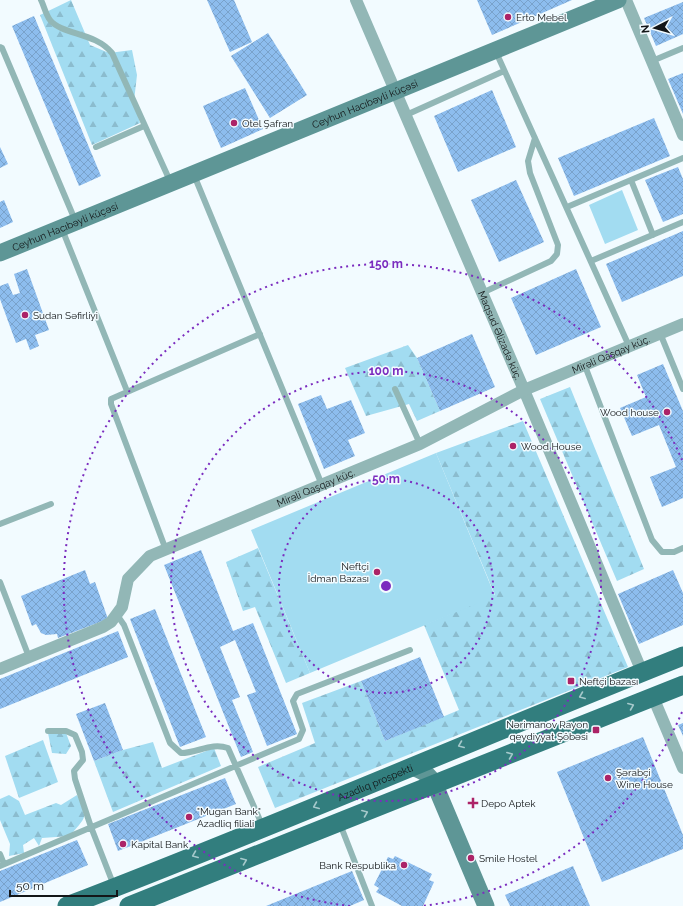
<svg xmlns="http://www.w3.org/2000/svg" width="683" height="906" font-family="Raleway,sans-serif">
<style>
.forest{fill:url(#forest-firs)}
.park{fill:#a2dcf1}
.building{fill:url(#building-cross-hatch)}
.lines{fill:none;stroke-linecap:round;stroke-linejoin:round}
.lane{stroke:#92b7b6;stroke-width:6}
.street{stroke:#92b7b6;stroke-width:12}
.secondary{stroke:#5e9696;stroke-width:17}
.primary{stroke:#327e7e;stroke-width:19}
.oneway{stroke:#a5c9cb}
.ring{fill:none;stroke:#7b2cbf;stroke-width:2;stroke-dasharray:2 4}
.poi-dot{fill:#ac2367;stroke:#f2fbff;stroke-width:1.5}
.labels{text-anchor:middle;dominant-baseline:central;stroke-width:3;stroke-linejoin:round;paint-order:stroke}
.poi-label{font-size:10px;fill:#131618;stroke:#f2fbff;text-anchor:start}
.street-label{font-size:10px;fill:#131618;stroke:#f2fbff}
.centre{fill:#7b2cbf;stroke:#f2fbff;stroke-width:2}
.ring-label{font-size:12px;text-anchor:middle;font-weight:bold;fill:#7b2cbf;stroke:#f2fbff;stroke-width:3;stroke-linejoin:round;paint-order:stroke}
</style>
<defs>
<pattern id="forest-firs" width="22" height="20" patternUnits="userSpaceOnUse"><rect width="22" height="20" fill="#a2dcf1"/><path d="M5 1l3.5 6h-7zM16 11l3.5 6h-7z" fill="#8bbcce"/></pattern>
<pattern id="building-cross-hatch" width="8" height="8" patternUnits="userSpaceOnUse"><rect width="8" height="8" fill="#8dbdee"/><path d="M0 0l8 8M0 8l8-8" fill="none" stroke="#79a2cb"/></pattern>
</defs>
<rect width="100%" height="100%" fill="#f2fbff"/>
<path class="forest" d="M71,0L90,45L109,53L132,50L137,75L134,101L140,123L92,145L40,15Z
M408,345L417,358L440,411L417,421L409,404L366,416L345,368Z
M570,387L644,569L617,581L540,399Z
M523,421L628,667L275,808L258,767L315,743L302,703L361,681L385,741L459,710L424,625L495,595L436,453Z
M258,548L310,673L286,683L255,607L243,611L226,562Z
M48,733H66L71,746L66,754L52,753Z
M43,740L58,782L19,798L5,756Z
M153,742L162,768L214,748L221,766L113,812L94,761L123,750Z
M9,795L19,801L25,815L56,803L61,805L77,795C90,818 85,817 70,836L42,838L39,846L34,838L23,845L24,853L9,856L10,844L0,820V799Z"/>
<path class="park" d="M622,190L638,230L605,244L589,205Z
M436,453L495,596L310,673L251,530Z"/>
<path class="building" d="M207,0H234L252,42L230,52Z
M477,0H572L492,35Z
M683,2V34L656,46L644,18Z
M34,16L101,176L79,186L12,26Z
M268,33L307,95L270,118L231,56Z
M683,73V114L668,79Z
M245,88L263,129L221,148L203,106Z
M492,90L516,147L458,172L434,116Z
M654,118L670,156L574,196L558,158Z
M0,147L8,164L0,168Z
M678,167L683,179V214L663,222L645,180Z
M516,180L544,242L499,262L471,200Z
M4,200L13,222L0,228V202Z
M683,231V276L622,302L606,264Z
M27,269L49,330L35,335L39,346L30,350L26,339L16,343L0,299V286L8,283L13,295L20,293L14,274Z
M576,269L601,327L536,355L511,298Z
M472,334L495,387L440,411L417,358Z
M663,364L683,411V498L662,507L650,477L676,467L659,425L632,436L620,408L646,397L637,375Z
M321,395L327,409L351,400L365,433L348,440L355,456L324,469L298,404Z
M201,550L233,631L253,623L297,734L267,746L247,695L256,692L235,640L220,647L240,697L232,700L253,752L241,757L164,565Z
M85,570L90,584L95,582L108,619L58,638L57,634L46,635L41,633L36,624L32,626L21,596Z
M673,570L683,593V625L639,644L618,594Z
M155,609L206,737L180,747L130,619Z
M118,631L128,657L0,709V679Z
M420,657L444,717L385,741L361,681Z
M105,703L123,750L94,761L76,714Z
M683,723V736L678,725Z
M643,737L683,835V849L602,882L557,772Z
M225,778L236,804L118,851L108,824Z
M77,840L88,865L0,902V871Z
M395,856L432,874L429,880L434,882L423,906H402L376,892L379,888L374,885L388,857L393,859Z
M573,866L590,906H510L505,895Z
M352,871L364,900L350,906H266Z"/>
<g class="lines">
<path class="lane" d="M41,0C44,6 46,15 50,20C62,35 95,32 112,53L170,181
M0,47L2,48L75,220
M496,52L629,346
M652,61L683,48
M406,115L504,71
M96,147L144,126
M194,175L322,485
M631,180L653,235
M567,207L683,158
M62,229L127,391
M591,261L683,222
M482,293L551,261L557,254L558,245L530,173L528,161L535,138
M660,333L683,389
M585,366L652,540L662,552H674L683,548
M395,389L420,444
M0,524L51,504
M166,550L111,404V399L260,334
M0,582L29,657
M117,615L124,625L170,743L181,753C198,753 211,742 228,748L263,827
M48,731H66L75,735L82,752L83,760L74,771L75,779L91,827L114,886
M340,824L372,906
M0,854L4,864
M0,866L299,739L303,730L293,701L297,694L410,650"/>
<g class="street">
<path id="s1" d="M356,0L524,390L642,672"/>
<path d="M626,0L683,135"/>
<path id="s2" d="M0,669L103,627L111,622L122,607L128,579L150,556L420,444L524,390L683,324"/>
<path d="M653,697L683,768"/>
</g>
<g class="secondary">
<path id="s3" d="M0,253L618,0"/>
<path d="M411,767C422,770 429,774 435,785L486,906"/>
</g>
<g class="primary">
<path id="s4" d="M67,906C274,827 477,738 683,656"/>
<path d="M129,906L683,685"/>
</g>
</g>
<defs><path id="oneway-chevron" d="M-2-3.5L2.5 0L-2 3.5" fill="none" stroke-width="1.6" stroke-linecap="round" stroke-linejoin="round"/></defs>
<g class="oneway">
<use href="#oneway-chevron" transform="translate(582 696) rotate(158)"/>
<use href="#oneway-chevron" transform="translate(631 706) rotate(-22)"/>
<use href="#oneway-chevron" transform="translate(461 745) rotate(158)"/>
<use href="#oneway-chevron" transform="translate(510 755) rotate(-22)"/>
<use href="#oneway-chevron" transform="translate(316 806) rotate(157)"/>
<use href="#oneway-chevron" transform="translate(365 813) rotate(-22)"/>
<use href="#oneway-chevron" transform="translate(195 855) rotate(158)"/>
<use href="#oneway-chevron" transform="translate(244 861) rotate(-21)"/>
</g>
<g class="ring">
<circle cx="386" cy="586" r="107"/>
<circle cx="386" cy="586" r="215"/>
<path d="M682 712A322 322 0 0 1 422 906M350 906A322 322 0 1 1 682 460"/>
</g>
<g class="poi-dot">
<circle cx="508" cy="17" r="4"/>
<circle cx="234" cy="123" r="4"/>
<circle cx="25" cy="315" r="4"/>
<circle cx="667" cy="412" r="4"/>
<circle cx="513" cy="446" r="4"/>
<circle cx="377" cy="572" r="4"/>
<rect x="567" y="677" width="8" height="8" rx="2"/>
<rect x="592" y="726" width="8" height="8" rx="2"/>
<circle cx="608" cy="778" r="4"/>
<path d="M471 797h4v4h4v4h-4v4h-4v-4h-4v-4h4z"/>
<circle cx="189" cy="817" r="4"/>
<circle cx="123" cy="844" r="4"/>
<circle cx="471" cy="858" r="4"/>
<circle cx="404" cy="865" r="4"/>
</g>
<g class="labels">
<g class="poi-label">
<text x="516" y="17">Erto Mebel</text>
<text x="242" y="123">Otel Şafran</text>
<text x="33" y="315">Sudan Səfirliyi</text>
<text x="659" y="412" text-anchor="end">Wood house</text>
<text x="521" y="446">Wood House</text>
<text x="369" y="566" text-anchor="end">Neftçi<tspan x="369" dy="12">İdman Bazası</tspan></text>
<text x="579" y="681">Neftçi bazası</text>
<text x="588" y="724" text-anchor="end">Nərimanov Rayon<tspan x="588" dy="12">qeydiyyat Şöbəsi</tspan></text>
<text x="616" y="772">Şərabçi<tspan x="616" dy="12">Wine House</tspan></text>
<text x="481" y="803">Depo Aptek</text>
<text x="197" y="811">"Mugan Bank"<tspan x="197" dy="12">Azadliq filiali</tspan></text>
<text x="131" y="844">Kapital Bank</text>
<text x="479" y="858">Smile Hostel</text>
<text x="396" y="865" text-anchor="end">Bank Respublika</text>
</g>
<g class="street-label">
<text stroke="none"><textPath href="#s3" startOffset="394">Ceyhun Hacıbəyli küçəsi</textPath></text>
<text stroke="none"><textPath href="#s3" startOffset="70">Ceyhun Hacıbəyli küçəsi</textPath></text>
<text stroke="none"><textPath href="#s1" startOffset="365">Maqsud Əlizadə küç.</textPath></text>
<text stroke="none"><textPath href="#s2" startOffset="703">Mirəli Qaşqay küç.</textPath></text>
<text stroke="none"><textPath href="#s2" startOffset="379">Mirəli Qaşqay küç.</textPath></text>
<text stroke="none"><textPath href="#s4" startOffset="332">Azadlıq prospekti</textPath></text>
</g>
</g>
<circle cx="386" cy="586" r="6" class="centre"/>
<g class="ring-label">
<text x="386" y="268">150 m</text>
<text x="386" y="375">100 m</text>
<text x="386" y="483">50 m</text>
</g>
<g transform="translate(655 28) rotate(264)" stroke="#f2fbff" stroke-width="3" paint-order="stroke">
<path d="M0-3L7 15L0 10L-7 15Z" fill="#131618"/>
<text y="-6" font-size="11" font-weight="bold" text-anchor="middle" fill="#131618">N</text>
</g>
<path d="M10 890v6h107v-6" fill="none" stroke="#131618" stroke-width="2"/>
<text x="16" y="890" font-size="12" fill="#131618" stroke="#f2fbff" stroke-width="3" paint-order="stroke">50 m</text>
</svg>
